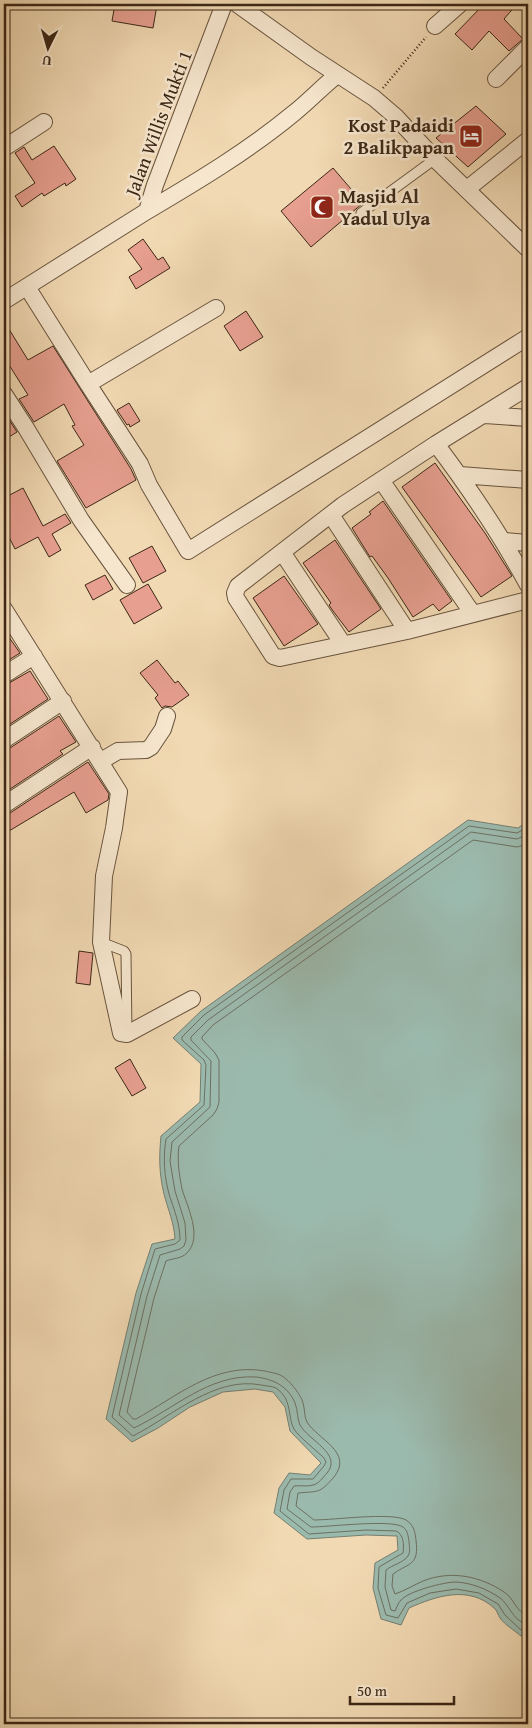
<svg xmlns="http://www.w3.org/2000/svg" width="532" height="1728" font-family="'Gentium Book Plus',serif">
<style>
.water{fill:#9bbaae;stroke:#757f71}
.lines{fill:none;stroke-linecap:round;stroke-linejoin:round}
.shore{stroke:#6c7062;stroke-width:1}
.building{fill:#e79f90;stroke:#3c2716}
.service-casing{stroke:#69543d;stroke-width:11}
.minor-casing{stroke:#69543d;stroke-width:18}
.path{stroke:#3c2716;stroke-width:2.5;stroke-dasharray:1 2.5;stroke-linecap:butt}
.service{stroke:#f6e6ce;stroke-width:9}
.minor{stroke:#f6e6ce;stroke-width:16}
.labels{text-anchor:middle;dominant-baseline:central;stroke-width:5;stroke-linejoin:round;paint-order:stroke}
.street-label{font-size:19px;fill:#3c2716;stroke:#f6e6ce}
.poi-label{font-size:19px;font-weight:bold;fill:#3c2716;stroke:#f6e6ce;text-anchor:end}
</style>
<rect width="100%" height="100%" fill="#f1d9b3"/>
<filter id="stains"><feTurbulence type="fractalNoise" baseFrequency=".004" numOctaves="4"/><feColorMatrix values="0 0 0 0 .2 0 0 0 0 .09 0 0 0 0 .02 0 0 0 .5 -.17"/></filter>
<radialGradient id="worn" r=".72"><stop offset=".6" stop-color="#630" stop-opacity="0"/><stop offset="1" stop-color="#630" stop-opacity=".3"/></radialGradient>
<path class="water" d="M468,820L518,828L528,821V1634L521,1636C514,1630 505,1625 500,1618C498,1615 497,1610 494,1608C469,1585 436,1596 409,1608L401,1625L381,1619L373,1588L375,1563L398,1550L397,1536L366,1535L307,1539L274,1513L279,1488L289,1473L310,1475L321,1463L290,1431L285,1407L273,1392L255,1389L223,1392L190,1407L158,1428L132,1442L106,1419L136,1293L152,1244L175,1239C174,1222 168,1210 164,1194C159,1173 159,1157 161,1136L200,1102L201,1064L173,1038L201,1011Z"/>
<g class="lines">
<path class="shore" d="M528,827L517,833L469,826L204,1015L182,1037V1040L204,1060L206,1065L204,1105L166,1139C163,1158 164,1175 169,1194C174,1210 180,1223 180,1240L175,1244L155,1249L141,1294L112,1417L133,1436C172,1416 215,1376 261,1385C266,1386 272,1386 276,1388C293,1400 287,1416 294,1429C299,1437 317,1451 324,1458L326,1462L324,1466L313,1479H291L284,1490L280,1511L309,1534L366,1530L396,1531C404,1534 404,1546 403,1553L379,1567L378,1588L386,1615L398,1618L407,1603L430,1593L456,1589L479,1593L498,1604L505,1615L521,1630L528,1629
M528,834L517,839L471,832L208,1020L191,1037V1040L211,1061L210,1107L172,1142L170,1161L175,1191L185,1223L186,1240L184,1246L180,1249L160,1255L147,1296L119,1415L134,1428C174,1409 209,1374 256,1377C273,1379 288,1386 295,1403C298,1410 297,1419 300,1425C308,1440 343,1454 327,1473C323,1477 319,1484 313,1485C307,1487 300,1485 294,1486L290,1492L287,1509L311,1527C328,1527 392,1519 403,1527C408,1531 408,1536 409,1541C409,1546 411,1551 408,1556C403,1563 392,1565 386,1570L385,1587L391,1610L395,1611C397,1607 398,1603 401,1600C409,1591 444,1582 456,1582C472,1583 487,1589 500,1598C510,1605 514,1624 528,1623
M528,844L517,847L473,840L213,1025L202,1037V1039L215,1053L219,1060V1102L217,1109L213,1115L179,1146C177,1160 179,1174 182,1189C187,1206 203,1237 187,1253C181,1259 173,1258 166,1261L154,1298L127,1412L133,1419H136C176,1397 215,1362 265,1371C272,1373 280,1373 286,1379C292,1384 301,1395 303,1403C305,1409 304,1417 307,1422C317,1439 354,1452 334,1477C319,1494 319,1491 298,1493L296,1506L314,1520C333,1520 392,1512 406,1520C414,1525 415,1532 416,1540C419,1566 410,1562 393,1574L392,1586L395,1594C404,1591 414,1585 423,1581C451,1570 480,1576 504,1592C514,1598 516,1612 528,1616"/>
</g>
<path class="building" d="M115,4L157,5L153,28L112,21Z
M484,4H517L504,19L523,39L509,51L489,31L472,50L455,34Z
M476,106L506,134L468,167L436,138Z
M54,146L76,179L66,186L65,183L44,196L42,193L22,207L15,196L35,183L15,153L24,147L32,160Z
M333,168L363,203L311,247L281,211Z
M143,239L158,260L163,257L170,268L136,289L129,277L142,269L128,250Z
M246,311L263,337L240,351L224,326Z
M4,321L28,360L53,346L131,469L136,480L86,508L57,461L84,445L72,426L75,425L64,404L34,422L19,399L28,395L4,357Z
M129,403L140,421L130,427L129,424L127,425L117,410Z
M4,412L17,432L4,440Z
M435,463L485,533L512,576L481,597L402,487Z
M23,488L43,526L65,514L71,523L52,534L61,550L49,557L38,537L15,549L4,527V498Z
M383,501L452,601L439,611L433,604L413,617L388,578L372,556L370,557L352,528L371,514L369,512Z
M335,540L381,609L349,632L333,611L329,605L331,603L303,563Z
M152,546L166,571L143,583L129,558Z
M105,575L113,589L93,600L85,585Z
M284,576L318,624L284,646L253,598Z
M148,584L162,608L134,624L120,600Z
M4,630L20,653L4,663Z
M157,660L175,683L178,681L189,695L172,707L165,706L162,708L155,698L158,695L140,673Z
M30,671L48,699L4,728V685L9,683Z
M59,716L76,742L60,751L63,754L4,793V750L10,748Z
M88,762L109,794L108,800L86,813L74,792L4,834V815L10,813Z
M79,951L93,953L90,985L76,983Z
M130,1059L146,1088L132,1096L115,1068Z"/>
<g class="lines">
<g class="service-casing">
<path id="service" d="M361,213L435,159
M101,942L124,951L126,954L127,1034"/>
</g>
<g class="minor-casing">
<path id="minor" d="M237,4L311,57L374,98L395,116L435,159L528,249
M435,26L460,4
M496,79L528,47
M4,148L44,122
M467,189L528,140
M147,211C198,181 248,151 294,113C309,101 322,87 337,75
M27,287L88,384L216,308
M4,301L147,211L155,185L224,4
M88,384L140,464L149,485L188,551L528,337
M528,387L436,444L343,505L238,586L235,593L236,598L273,656L280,658L407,631L528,600
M4,394L26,428L81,520L127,585
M485,415L528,418
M436,444C470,489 501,535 528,585
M460,475L528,480
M381,480L473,614
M331,515L407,631
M505,541L528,543
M282,552L343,644
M4,609L119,792L114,828L104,876L101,942L121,1033L127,1034L192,999
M4,675L34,656
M4,740L63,701
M101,761L118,751L146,750L151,747L163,729L167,716
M4,805L92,747"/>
</g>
<path class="path" d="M383,88L426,37"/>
<use href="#service" class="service"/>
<use href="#minor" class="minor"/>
</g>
<defs>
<g id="hotel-square" transform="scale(1.25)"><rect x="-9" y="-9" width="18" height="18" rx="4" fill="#8f2418" stroke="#f6e6ce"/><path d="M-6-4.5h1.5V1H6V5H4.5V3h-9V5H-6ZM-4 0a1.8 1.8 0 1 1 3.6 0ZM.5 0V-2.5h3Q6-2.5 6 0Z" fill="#fff"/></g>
<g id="mosque-square" transform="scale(1.25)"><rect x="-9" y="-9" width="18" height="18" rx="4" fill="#8f2418" stroke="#f6e6ce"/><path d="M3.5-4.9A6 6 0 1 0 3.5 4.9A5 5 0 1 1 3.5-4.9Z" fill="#fff"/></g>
</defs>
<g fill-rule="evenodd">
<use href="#hotel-square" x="471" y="136"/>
<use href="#mosque-square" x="322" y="207"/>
</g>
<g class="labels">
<g class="street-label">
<text transform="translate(158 123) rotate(-69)">Jalan Willis Mukti 1</text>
</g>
<g class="poi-label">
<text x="454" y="125">Kost Padaidi<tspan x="454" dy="22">2 Balikpapan</tspan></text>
<text x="340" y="196" text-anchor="start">Masjid Al<tspan x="340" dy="22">Yadul Ulya</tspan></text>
</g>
</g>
<rect width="532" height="1728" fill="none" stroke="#f1d9b3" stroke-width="20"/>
<rect x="5" y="5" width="522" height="1718" fill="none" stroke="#3c2716" stroke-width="2.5"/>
<rect x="10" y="10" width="512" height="1708" fill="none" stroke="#3c2716"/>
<g transform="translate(48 48) rotate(185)" stroke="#f6e6ce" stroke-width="4" paint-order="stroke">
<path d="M0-4L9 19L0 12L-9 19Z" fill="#3c2716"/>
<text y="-8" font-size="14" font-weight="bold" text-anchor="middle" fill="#3c2716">U</text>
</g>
<path d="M350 1696v8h104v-8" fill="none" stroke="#3c2716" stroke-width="2.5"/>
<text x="357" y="1696" font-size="15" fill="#3c2716" stroke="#f6e6ce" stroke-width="4" paint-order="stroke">50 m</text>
<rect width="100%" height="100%" filter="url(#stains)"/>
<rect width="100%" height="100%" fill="url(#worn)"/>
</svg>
